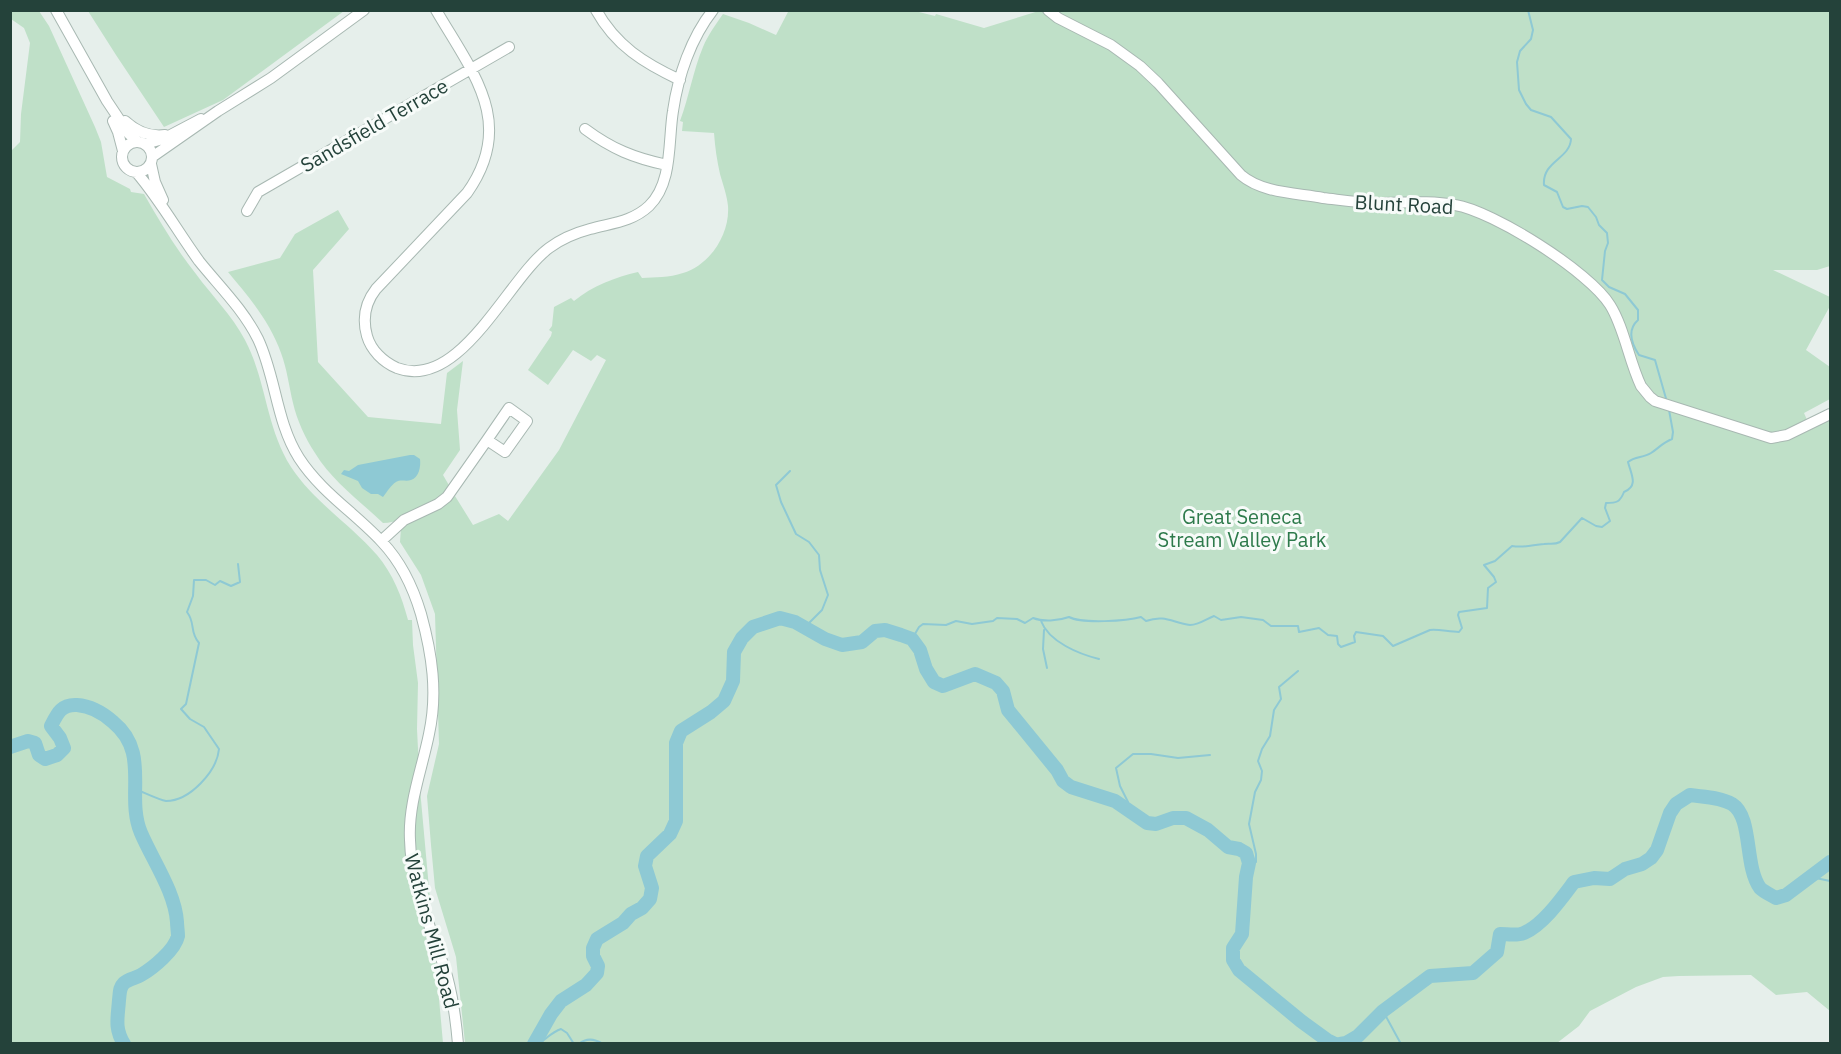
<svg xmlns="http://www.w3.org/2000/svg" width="1841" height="1054" font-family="'IBM Plex Sans',sans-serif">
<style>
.green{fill:#bfe0c8}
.water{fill:#8ec9d4}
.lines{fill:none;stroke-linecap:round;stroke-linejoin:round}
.stream{stroke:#8ec9d4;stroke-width:2}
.river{stroke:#8ec9d4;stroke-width:14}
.minor-casing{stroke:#a8b8b2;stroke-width:12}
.minor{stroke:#fff;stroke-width:10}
.labels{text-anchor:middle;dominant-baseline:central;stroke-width:6;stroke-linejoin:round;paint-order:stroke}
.street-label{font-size:20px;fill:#24423a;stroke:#f7fbf9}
.park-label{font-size:20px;fill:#2d7a4b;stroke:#f7fbf9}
</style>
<rect width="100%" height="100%" fill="#e6efeb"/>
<path class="green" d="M789,10L915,11L935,16L936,14L984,28L1042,10L1830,11V266L1817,270H1773L1830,297V306L1806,350L1830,367V399L1804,413L1811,429L1830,420V1011L1807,992L1776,995L1751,975L1679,976L1663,977L1636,987L1590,1011L1579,1026L1557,1043H465L456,957L435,888L431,845L427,796L439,744L435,614L421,575L400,542L401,528C419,516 439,510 455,496L473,525L499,514L508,521L559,450L606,360L597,355L591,361L573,350L548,385L528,370L551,336L552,332L549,330L552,326L554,307L571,298L574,301C592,286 616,277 638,272L642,278C655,277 669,278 683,273C710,265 730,234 728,206C727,195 723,185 720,174C717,161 715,147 714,133L682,131L683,122L680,121C689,97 693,71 703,47C708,35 716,24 723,14L749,23L776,35Z
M10,11H39L49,26L95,127L101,142L107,177L130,189L131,192L144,194C160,222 176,249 196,274C212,296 232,315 245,340C267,382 265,425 291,467C314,502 350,524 377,555C393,574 402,597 408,620H412L413,645L418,683L417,729L420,789L443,1043H11L10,152L20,142L21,114L30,43L24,28L11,19Z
M88,11H344L223,100L164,127L116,55Z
M338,210L349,229L313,270L318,362L368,417L441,424L447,373L463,361L457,410L460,450L443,475L450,487C434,502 406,523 383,523C360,501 332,481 315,453C305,438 297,420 293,403C289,386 287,369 281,353C270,322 249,297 228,272L280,258L295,234Z"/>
<path class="water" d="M410,455H414L420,459C421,466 419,478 411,480C406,482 401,479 396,482C391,485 387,492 383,497L378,494H371L362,488L358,481L341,474L344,470L349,471L358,465Z"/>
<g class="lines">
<path class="stream" d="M1528,10L1533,30L1531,39L1520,51L1517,62L1519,90L1526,104L1531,110L1551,117L1571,139C1570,159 1542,161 1544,185L1557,192L1563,207L1567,209L1582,206L1588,207L1596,217L1599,225L1607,233L1608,243L1605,251L1602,280L1609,287L1625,294L1638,310V320C1627,330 1631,343 1639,355L1655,360L1667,402
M790,471L776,485L781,502L796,534L809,542L819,555L820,570L828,595L822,610L805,627
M1041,621C1049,642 1079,654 1099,659
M1044,630L1043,649L1047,668
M912,639L919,627L923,624L946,625L956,621L972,624L993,621L997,618L1017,619L1025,623L1033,618C1043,622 1058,621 1069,617C1082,624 1127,621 1141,617L1146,621C1165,614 1173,623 1190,625C1199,625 1206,619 1214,616L1221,620L1241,617L1263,620L1271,626H1298L1299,632L1319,628L1328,635L1337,636L1338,644L1341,647L1355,642L1354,636L1356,632L1383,636L1393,646L1430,630C1439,629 1449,632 1459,632L1462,628L1458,615L1459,612L1487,608L1488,588L1496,582L1494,577L1484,565L1495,561L1512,546C1524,548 1532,545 1544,544C1550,543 1554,545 1560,542L1582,518L1596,526L1602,527L1610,521L1605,508L1606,503C1617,503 1620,502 1624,492C1639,486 1631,474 1628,462C1635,456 1643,458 1651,453C1659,448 1662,443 1672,439L1673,432L1669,410
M135,789C143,792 159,800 166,801C190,801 217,771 219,749L204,727L190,719L181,709L186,704L199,643C189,631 196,624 187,612L193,596L194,580H206L215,585L220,581L231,586L240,582L238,564
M1129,811L1128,802L1120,786L1116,768L1133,754H1151L1178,758L1210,755
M1249,863L1256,862V854L1249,824L1255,792L1261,780L1262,771L1258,761L1262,749L1270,736L1274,710L1281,699L1279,687L1298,671
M1811,877L1830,881
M1383,1011L1401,1044
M538,1044C546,1039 552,1032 561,1029L567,1033L574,1044
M579,1044C587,1037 595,1039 603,1044"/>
<path class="river" d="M10,747L28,741L35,743L39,755L45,759L57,755L64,748L60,738L51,726C57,714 61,704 77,705C91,706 103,713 113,722C151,753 125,795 141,833C153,861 175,892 177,922C177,926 178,932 178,936C175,950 153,968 141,975C136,978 128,979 124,983C119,988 120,993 119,1000C118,1017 114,1028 124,1044
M534,1044L551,1014L561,1001L586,985L597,973L598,966L593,956V948L597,939L623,923L631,914L642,908L650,899L652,888L645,866L647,856L670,834L676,821V743L681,731L711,712L724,701L733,681L734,652L742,638L753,627L780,618L795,622L825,639L842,645L862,642L875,631L885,630L901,635L912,639L920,650L926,669L934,682L943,686L975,674L996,683L1003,691L1008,710L1057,770L1063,781L1071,787L1115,801L1147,823L1156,824L1173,818H1186L1208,830L1228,847L1239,849L1246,853L1249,863L1246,877L1242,934L1233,948V960L1239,970L1301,1021L1327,1040L1335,1044
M1340,1044L1346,1043L1358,1036L1383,1011L1430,976L1473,973L1497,952L1500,934C1507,934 1518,936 1524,933C1543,925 1562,898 1574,882L1594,878L1610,879L1625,869L1642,864L1651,858L1657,850L1670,813L1676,804L1690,795C1704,797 1720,797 1732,804C1753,817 1744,866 1760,888C1764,892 1771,895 1776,898L1786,895L1830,862"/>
<g class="minor-casing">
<path id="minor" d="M56,10L107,101L129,134L138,142
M436,10C472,72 517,123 467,193L376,289C365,303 362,318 367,336C371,350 383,362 397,368C460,392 508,278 549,248C561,239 575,233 590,229C611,223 632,222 649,206C673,183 668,141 673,111C678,76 691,38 713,10
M596,10C616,46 644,63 680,80
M1048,10L1058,18L1111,45L1140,66L1158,83L1241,175C1262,193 1296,193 1323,198C1341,200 1359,203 1377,203C1403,203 1429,200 1455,205C1493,211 1590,272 1610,305C1624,327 1629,361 1641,386L1650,397L1655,401L1771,438L1787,435L1830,414
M113,121L118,132L123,151
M125,121C137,132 149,137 165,135
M585,129C612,149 634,158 667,165
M122 157a15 15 0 1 1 30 0a15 15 0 1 1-30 0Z
M145,144L163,139L201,119
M152,157L218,111L271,78L364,10
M151,164L155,182L163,200
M137,173C160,200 178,232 199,261C219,286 243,309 258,339C276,377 276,422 299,458C321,492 355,513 382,542C401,562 413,587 421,614C432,654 438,693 429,734C422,769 408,804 410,840C411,888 433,931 447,976C453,998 456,1021 458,1044
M247,211L258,192L509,47
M381,541L404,520L438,504L447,497L487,440L505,452L527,421L509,408L487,440"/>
</g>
<use href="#minor" class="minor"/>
</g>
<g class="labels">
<g class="street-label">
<text transform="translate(374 125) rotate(-30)">Sandsfield Terrace</text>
<text transform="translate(1404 204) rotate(3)">Blunt Road</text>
<text transform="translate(432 931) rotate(75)">Watkins Mill Road</text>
</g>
<g class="park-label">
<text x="1242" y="516">Great Seneca<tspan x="1242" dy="23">Stream Valley Park</tspan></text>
</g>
</g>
<rect width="1841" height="1054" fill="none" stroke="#24423a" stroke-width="24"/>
</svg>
